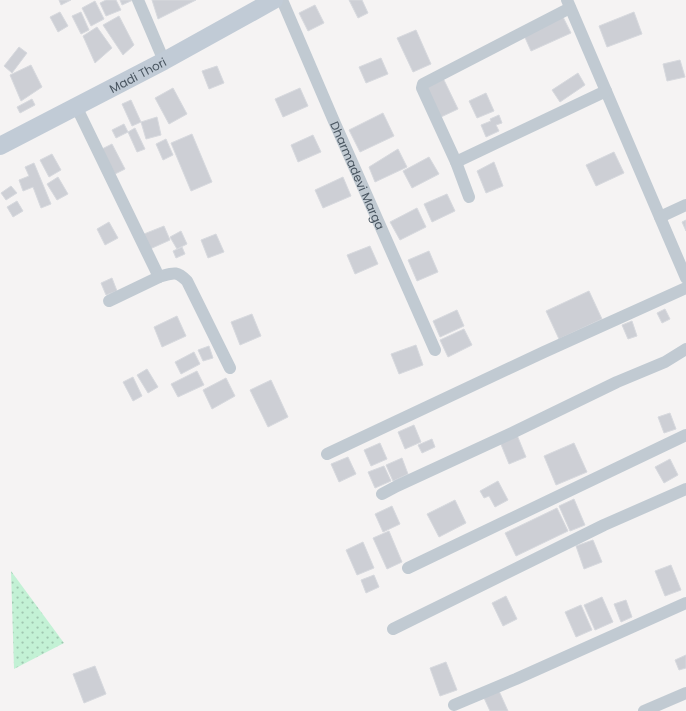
<svg xmlns="http://www.w3.org/2000/svg" width="686" height="711" font-family="Poppins,sans-serif">
<style>
.grass{fill:url(#grass-dots)}
.building{fill:#cdcfd5;stroke:#d7d9de}
.lines{fill:none;stroke-linecap:round;stroke-linejoin:round}
.minor{stroke:#c1cad2;stroke-width:12}
.secondary{stroke:#c1cbd6;stroke-width:18}
.labels{text-anchor:middle;dominant-baseline:central;stroke-width:5;stroke-linejoin:round;paint-order:stroke}
.street-label{font-size:12px;fill:#4a5661;stroke:#fff}
</style>
<defs>
<pattern id="grass-dots" width="8" height="8" patternUnits="userSpaceOnUse" patternTransform="scale(1.25)"><rect width="8" height="8" fill="#c3f1d5"/><path d="M2 2h.1M6 6h.1" fill="none" stroke="#a0c6b0" stroke-width="1.8" stroke-linecap="round"/></pattern>
</defs>
<rect width="100%" height="100%" fill="#f5f3f3"/>
<path class="grass" d="M11,571L64,643L14,669Z"/>
<path class="building" d="M59,0H71L61,5Z
M106,0H116L121,10L106,16L100,3Z
M120,0H133L122,5Z
M152,0H196L158,19Z
M349,0H362L368,13L358,18Z
M95,1L104,19L91,26L82,8Z
M315,5L324,23L308,31L299,13Z
M60,12L68,26L58,32L50,17Z
M81,12L89,30L81,34L72,16Z
M634,12L642,34L607,47L599,26Z
M562,15L571,33L531,51L523,33Z
M119,16L134,45L123,55L103,25Z
M97,27L112,48L95,63L83,36Z
M416,30L431,64L413,72L397,38Z
M19,47L27,53L12,73L4,66Z
M381,58L388,74L366,83L359,67Z
M680,60L685,77L667,81L663,64Z
M31,65L42,87L21,101L10,75Z
M217,66L224,83L209,89L202,71Z
M578,73L585,85L560,102L552,90Z
M443,78L458,109L441,117L426,86Z
M173,88L187,114L169,124L155,98Z
M300,88L308,106L283,117L275,99Z
M486,93L494,111L477,118L469,101Z
M32,99L35,105L20,113L17,107Z
M131,100L141,122L132,126L122,104Z
M383,113L394,136L360,152L349,130Z
M499,115L502,123L496,125L499,131L486,137L481,125L491,121L490,119Z
M157,117L161,135L146,139L141,122Z
M124,124L128,132L116,138L112,130Z
M135,128L145,149L137,152L128,132Z
M192,134L212,182L191,191L171,143Z
M313,135L321,152L298,162L291,145Z
M166,139L173,155L163,160L156,144Z
M112,144L125,169L115,174L102,149Z
M398,149L407,167L375,182L369,167Z
M614,152L624,173L596,186L586,165Z
M52,154L61,170L49,177L40,160Z
M429,157L439,174L412,188L403,171Z
M494,162L503,186L486,193L477,171Z
M34,163L51,204L41,208L33,187L23,191L19,180L29,176L25,167Z
M58,177L68,194L57,200L47,184Z
M343,177L351,196L323,208L315,190Z
M11,186L17,193L6,200L1,193Z
M447,194L455,211L432,222L424,204Z
M17,201L23,211L13,217L7,207Z
M417,208L426,227L400,240L390,222Z
M686,220V231L682,222Z
M109,222L118,238L105,245L97,229Z
M164,226L170,240L150,249L144,234Z
M181,231L187,244L177,249L170,237Z
M216,234L224,252L208,258L201,240Z
M370,246L378,264L355,274L347,255Z
M182,247L185,254L176,258L173,251Z
M429,251L438,272L417,281L408,260Z
M112,278L117,291L106,295L101,283Z
M589,291L602,319L559,339L546,311Z
M665,309L670,319L662,323L657,313Z
M457,310L464,326L440,337L433,321Z
M252,314L261,336L240,345L231,322Z
M177,316L186,336L162,347L154,327Z
M632,321L637,336L628,339L622,325Z
M464,329L472,345L448,357L440,340Z
M416,345L423,365L399,374L391,354Z
M209,346L213,358L203,361L198,350Z
M194,352L200,364L181,374L175,362Z
M147,369L158,387L148,393L137,375Z
M197,371L204,385L178,397L171,384Z
M133,377L142,396L133,401L123,382Z
M226,378L235,396L212,409L203,390Z
M271,380L288,417L268,427L250,390Z
M670,413L676,429L664,433L658,417Z
M414,425L421,442L405,449L398,432Z
M517,435L526,457L509,464L500,442Z
M432,439L435,447L422,453L418,445Z
M380,443L387,459L371,466L364,450Z
M574,443L587,472L556,485L544,456Z
M348,457L356,474L339,482L331,464Z
M402,458L408,474L393,481L386,465Z
M670,459L678,475L664,483L655,467Z
M384,466L391,481L375,488L368,472Z
M498,481L508,500L495,507L489,496L484,498L480,491Z
M574,499L585,525L570,531L559,506Z
M455,500L466,523L439,537L427,514Z
M392,506L400,524L383,532L375,514Z
M557,508L568,531L516,556L505,533Z
M389,531L402,562L387,569L373,538Z
M593,540L602,562L584,569L576,546Z
M363,542L374,568L357,575L346,550Z
M671,565L681,590L665,596L655,571Z
M374,575L379,587L366,593L361,580Z
M506,596L517,619L503,626L492,603Z
M602,597L613,622L595,630L584,605Z
M626,600L632,617L621,622L614,604Z
M581,605L592,630L576,637L565,612Z
M686,655V668L679,670L675,660Z
M446,662L457,690L440,696L430,668Z
M95,666L106,694L84,703L73,674Z
M499,691L508,711H490L484,698Z"/>
<g class="lines">
<g class="minor">
<path d="M138,0L164,61"/>
<path id="s1" d="M282,0L333,119L435,350"/>
<path d="M567,0L686,278"/>
<path d="M76,106L159,277C173,273 176,270 187,281L230,368"/>
<path d="M456,162L606,91"/>
<path d="M469,197L456,162L422,88L423,84L570,8"/>
<path d="M660,217L686,205"/>
<path d="M109,301L159,277"/>
<path d="M327,454L544,352L686,288"/>
<path d="M382,494L397,486L514,432L617,382L665,362L686,349"/>
<path d="M408,568L686,435"/>
<path d="M393,629L604,525L686,489"/>
<path d="M454,705L516,679L686,603"/>
<path d="M644,711L686,693"/>
</g>
<path class="secondary" id="s2" d="M0,146L164,61L274,0"/>
</g>
<g class="labels">
<g class="street-label">
<text stroke="none"><textPath href="#s2" startOffset="155">Madi Thori</textPath></text>
<text stroke="none"><textPath href="#s1" startOffset="191">Dharmadevi Marga</textPath></text>
</g>
</g>
</svg>
